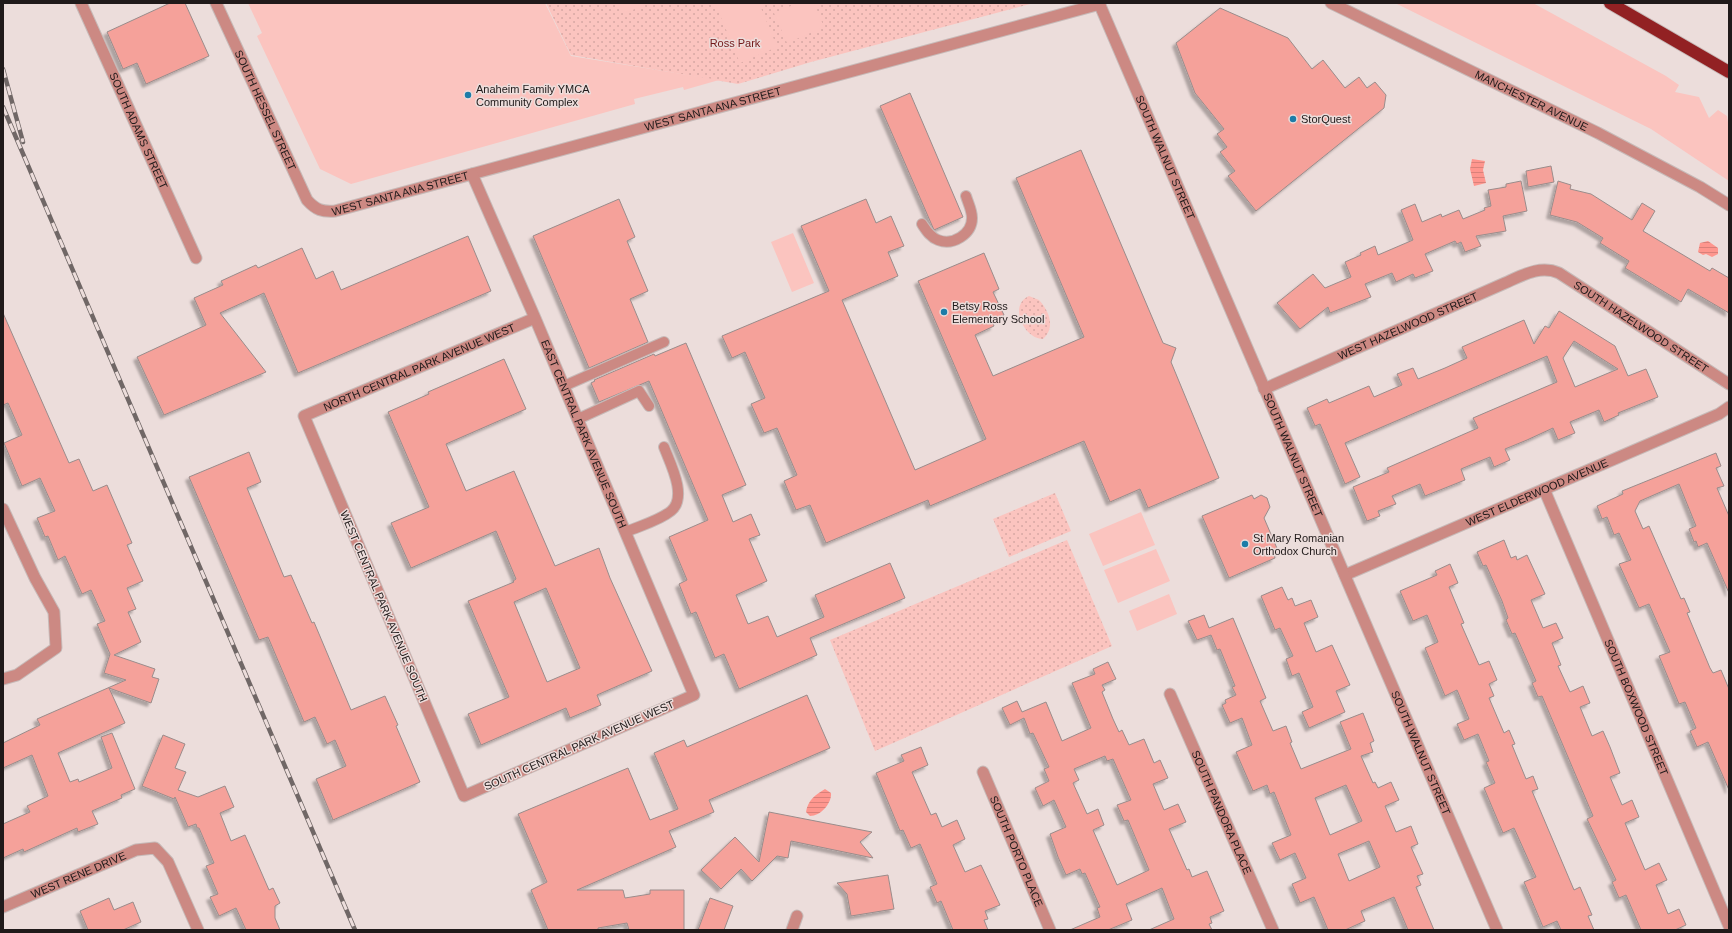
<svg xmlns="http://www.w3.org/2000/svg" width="1732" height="933" font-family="Helvetica,sans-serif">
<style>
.grass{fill:url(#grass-dots)}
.garden{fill:#fbc4bf}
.water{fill:url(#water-rules)}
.building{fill:#f5a19a;stroke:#9a8c8b;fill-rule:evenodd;filter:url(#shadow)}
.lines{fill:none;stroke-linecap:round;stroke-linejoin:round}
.service-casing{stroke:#c7bab8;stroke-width:12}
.minor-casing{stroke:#c7bab8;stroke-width:13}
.tertiary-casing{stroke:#c7bab8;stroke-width:13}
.motorway-casing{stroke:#c7bab8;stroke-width:14}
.service{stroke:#cc8983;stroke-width:10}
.minor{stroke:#cc8983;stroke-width:11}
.tertiary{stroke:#cc8983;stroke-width:11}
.motorway{stroke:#922123;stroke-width:12}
.rail-casing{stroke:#706766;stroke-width:4.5}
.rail{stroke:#ecdddb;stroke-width:3;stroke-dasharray:9;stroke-linecap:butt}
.poi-dot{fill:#1d7ca8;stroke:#ecdddb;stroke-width:1.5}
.labels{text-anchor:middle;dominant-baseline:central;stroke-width:3;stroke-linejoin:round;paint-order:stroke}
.park-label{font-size:11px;fill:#73191a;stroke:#ecdddb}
.poi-label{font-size:11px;fill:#201a1a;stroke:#ecdddb;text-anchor:start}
.street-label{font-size:11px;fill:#201a1a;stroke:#ecdddb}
</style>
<defs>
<pattern id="grass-dots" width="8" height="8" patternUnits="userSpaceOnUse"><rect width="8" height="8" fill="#fbc4bf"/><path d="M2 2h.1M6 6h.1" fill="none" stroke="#d7a8a4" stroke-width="1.8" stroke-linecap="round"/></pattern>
<pattern id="water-rules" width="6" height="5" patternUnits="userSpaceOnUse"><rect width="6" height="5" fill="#fe968e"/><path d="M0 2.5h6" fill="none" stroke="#d9817a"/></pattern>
<filter id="shadow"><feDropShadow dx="-3.5" dy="3.5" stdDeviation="1" flood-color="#0004"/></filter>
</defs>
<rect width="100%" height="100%" fill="#ecdddb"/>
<path class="grass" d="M546,3H1034L811,62L738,84L571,55Z
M1029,296L1039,300C1049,311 1056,327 1043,339C1024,339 1008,305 1029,296Z
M1055,493L1071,531L1009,557L993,519Z
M1067,540L1112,646L875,751L830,640Z"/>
<path class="garden" d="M248,3H545L571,56L719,80L684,90L683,87L634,99L635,104L351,184L320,169L257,36L262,33Z
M619,3H648L624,14Z
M715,3H759L777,47L740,63Z
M798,3H814L824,27L787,43L774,13Z
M1395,3H1533L1666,76L1679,85L1675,92L1699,97L1709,118L1718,110L1727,116L1729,129V181L1651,129Z
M793,233L814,283L792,292L771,242Z
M1141,512L1155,545L1103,566L1089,534Z
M1156,549L1170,581L1118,603L1104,570Z
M1169,594L1177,614L1137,631L1129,611Z"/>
<path class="water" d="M1472,159L1485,161L1483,170L1486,183L1474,186L1470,169Z
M1708,241L1718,248V254L1712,257L1706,254L1703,255L1698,252L1700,243Z
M825,789L831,793C832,803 821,816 810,816L806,812C808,800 815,795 825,789Z"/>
<path class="building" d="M170,3H185L209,56L146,84L137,63L123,69L107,32Z
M1220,8L1288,38L1312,69L1323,60L1345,88L1359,77L1367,88L1375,82L1386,95L1384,108L1256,211L1228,176L1235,171L1220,152L1227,147L1217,134L1224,129L1195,93L1176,43Z
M910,93L963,217L934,230L880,106Z
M1081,150L1163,343L1176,348L1171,362L1219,478L1148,508L1140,489L1110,502L1084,441L930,506L928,500L826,543L810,505L796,510L784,481L797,475L777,428L764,433L751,404L765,398L745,352L732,358L722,336L829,291L801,226L866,199L876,223L891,216L904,246L888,252L898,276L842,300L915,470L986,439L918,281L984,253L999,289L993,292L1004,315L992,321L994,326L975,335L993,376L1084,337L1016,178Z
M1551,166L1554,182L1528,187L1526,171Z
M1521,181L1527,211L1503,216L1506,231L1476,236L1481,246L1465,252L1461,242L1457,244L1455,241L1425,254L1433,271L1415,278L1413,274L1396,282L1392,273L1365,284L1371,297L1330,313L1328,307L1300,329L1277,303L1313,274L1325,288L1351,277L1345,262L1361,255L1360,253L1375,246L1378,255L1413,240L1401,210L1415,204L1422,222L1441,214L1442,217L1459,210L1463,219L1485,210L1484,208L1491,206L1488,190L1506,187V184Z
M1558,181L1571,185L1570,189L1591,194L1632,220L1642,203L1655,211L1643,231L1710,271L1712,268L1729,278V313L1688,289L1681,302L1625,268L1629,261L1600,243L1603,238L1577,222L1550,215Z
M619,199L635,237L627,241L648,291L630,299L648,342L589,368L533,236Z
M468,236L491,291L298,373L264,293L220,313L266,372L164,415L137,357L206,325L194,298L223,285L221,281L256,265L258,268L302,248L316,279L333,271L341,290Z
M1559,311L1615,346L1628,376L1646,369L1658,397L1618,413L1619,415L1604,422L1599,410L1570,422L1575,433L1558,440L1553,428L1527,440L1505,449L1510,460L1494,467L1490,457L1461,469L1465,480L1425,496L1420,484L1392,496L1396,504L1378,511L1380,516L1367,521L1353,487L1389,472L1387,468L1478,428L1473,418L1557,382L1547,356L1345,443L1360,477L1345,484L1320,424L1315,426L1307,408L1327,399L1329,403L1369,386L1374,397L1402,385L1397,374L1413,368L1418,379L1445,368L1467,358L1462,347L1524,320L1534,344L1545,326L1549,328ZM1574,341L1618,369L1575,387L1563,358Z
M3,313L69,463L79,459L93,491L107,485L132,543L127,545L143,581L127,588L136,609L128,612L141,642L114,655L155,669L152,677L159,679L151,703L109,688L125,723L58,753L70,782L78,779L79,782L112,768L101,737L112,733L135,789L121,795L122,798L92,811L98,824L78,832L77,828L24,852L23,849L3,858V824L30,812L27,806L48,796L32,755L3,768V743L40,725L37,719L126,680L104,673L110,654L97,624L105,621L91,590L82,594L65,556L58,560L48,536L45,537L37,518L55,511L40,478L22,486L4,443L22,435L8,403L3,405Z
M686,343L746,485L722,495L733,522L751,514L760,535L749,539L767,581L736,595L748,624L768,616L777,637L824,617L815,595L890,563L905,598L810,638L817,655L739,689L724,654L715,658L696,612L691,614L679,584L687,580L669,537L708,520L649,381L599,402L591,383L595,381L594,380L654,354L655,356Z
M504,359L526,409L446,444L466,491L514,471L555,566L599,548L610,578L652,671L597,695L601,705L570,718L566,708L481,745L468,714L509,697L468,601L514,582L513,581L516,579L496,531L411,568L391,523L429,507L388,412L429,394L428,392ZM546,588L580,668L547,682L514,602Z
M249,452L261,482L247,488L284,577L291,575L312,623L314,622L351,710L385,696L398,725L396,726L420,782L333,820L316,779L346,766L335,740L327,744L315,717L304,722L268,637L259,640L189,477Z
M1716,453L1721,466L1716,468L1724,486L1717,488L1729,516V593L1707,543L1698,547L1696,541L1694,542L1689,529L1696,526L1679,484L1640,501L1635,511L1643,529L1649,526L1681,599L1684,598L1690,612L1687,613L1710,668L1713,673L1721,670L1729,689V790L1708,742L1697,747L1690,731L1696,728L1685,702L1679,704L1659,656L1670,652L1649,604L1639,608L1619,564L1631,560L1619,533L1614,535L1607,517L1602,519L1597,506L1623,494L1622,491Z
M1252,495L1254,499L1261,495L1267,498L1270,507L1264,518L1279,553L1274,555L1275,558L1229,578L1202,516Z
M1504,540L1511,558L1516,556L1517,560L1527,555L1545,594L1531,600L1543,628L1556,623L1563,638L1552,643L1561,665L1558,666L1570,692L1583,686L1590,703L1580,707L1592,736L1603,731L1610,747L1620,773L1610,777L1622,805L1632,800L1639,817L1625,823L1636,849L1645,870L1659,863L1667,880L1656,885L1668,914L1679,909L1686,925L1675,930H1641L1626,895L1619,898L1612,882L1616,880L1587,819L1593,816L1542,696L1538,697L1532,683L1536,681L1515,633L1512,634L1506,620L1508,618L1502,601L1486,565L1483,566L1477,552Z
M1450,564L1458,583L1449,587L1464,623L1461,624L1479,665L1489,661L1497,680L1489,684L1494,696L1489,698L1504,733L1509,730L1515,744L1512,745L1526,779L1533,776L1538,789L1532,791L1574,890L1580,887L1592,915L1588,916L1594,930H1561L1557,921L1543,927L1524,882L1536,877L1514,828L1503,833L1484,788L1495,783L1486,762L1489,761L1478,734L1464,740L1457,724L1469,719L1457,690L1445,696L1425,648L1438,642L1427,615L1413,621L1400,591L1437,575L1435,571Z
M1282,587L1288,600L1292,598L1295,606L1311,600L1318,617L1304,623L1316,652L1332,645L1350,685L1336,691L1345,712L1309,728L1302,712L1313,707L1299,673L1292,676L1286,659L1293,656L1280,628L1275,630L1261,596Z
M1204,615L1209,628L1233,618L1266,698L1260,701L1273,731L1286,726L1292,742L1290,743L1301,769L1351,749L1340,722L1363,713L1374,741L1370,743L1373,752L1361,756L1373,783L1375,782L1378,788L1391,782L1399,800L1385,806L1396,832L1411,826L1418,844L1411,847L1423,874L1417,876L1421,885L1416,887L1434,930H1408L1394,897L1361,911L1365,921L1345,930H1328L1314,897L1300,903L1292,884L1306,878L1295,853L1280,860L1272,843L1291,835L1274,792L1270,794L1267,785L1253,791L1236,752L1252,745L1242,718L1230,723L1222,705L1226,703L1225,700L1236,695L1232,687L1235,686L1220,649L1217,650L1211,635L1197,640L1188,621ZM1346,785L1362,821L1330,835L1315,798ZM1369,841L1380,867L1349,881L1338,854Z
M1108,662L1116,679L1102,685L1105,690L1102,692L1113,719L1119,732L1122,730L1129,745L1144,739L1154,763L1160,760L1168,778L1153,784L1164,810L1178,804L1186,822L1169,829L1187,870L1189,869L1192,877L1207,871L1224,911L1210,917L1212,923L1209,924L1212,930H1149L1174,919L1162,888L1126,904L1132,920L1108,930H1070L1100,917L1097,908L1100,907L1085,873L1082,874L1080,869L1066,875L1058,857L1050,834L1066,827L1054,800L1043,806L1035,788L1049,781L1044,769L1049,767L1033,733L1030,734L1024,718L1010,725L1002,708L1017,701L1022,712L1046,702L1062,741L1091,728L1072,683L1095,674L1093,669ZM1105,756L1107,761L1113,759L1131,800L1117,805L1124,821L1128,820L1149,870L1117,885L1093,830L1104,825L1098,809L1087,814L1073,783L1079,780L1074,769Z
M807,695L830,748L709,800L714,812L669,831L676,847L577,890H623L625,898L650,894V890H684V930H629L627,923L598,928V930H548L531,890L547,882L518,814L628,768L650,820L678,809L654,753L684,740L687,747Z
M163,735L185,744L175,768L186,772L178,790L198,797L225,786L234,807L220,813L231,841L245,835L269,890L273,888L280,903L275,906V918L280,930H246L236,908L219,916L210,897L218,894L206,866L214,863L199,828H197L196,824L188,827L175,797L174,799L142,786Z
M921,747L928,765L912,772L931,815L936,813L942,827L957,820L965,839L953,845L965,872L981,865L1000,905L985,911L988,919L984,920L988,930H953L941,901L937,903L930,887L937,884L920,844L911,848L903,830L900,831L876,773L904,761L901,755Z
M769,812L872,832L860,842L873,858L791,841L788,858L777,856L752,881L741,869L721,889L701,870L735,837L759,862Z
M888,875L894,909L851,916L847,894L837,883Z
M109,898L114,910L133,902L141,922L123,930H88L80,911Z
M710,898L733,906L724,930H698Z"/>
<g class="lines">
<g class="service-casing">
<path id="service" d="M922,224C926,230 930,237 938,240C953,246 972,234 972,218C972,210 968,203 966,196
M564,386L664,342
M578,419L639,391L649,406
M626,532C639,526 659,521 671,511C688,497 670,463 664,447"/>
</g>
<g class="minor-casing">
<g id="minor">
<path id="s1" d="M81,3L196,258"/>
<path id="s2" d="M216,3L307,200C316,210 322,212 335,211L1100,4"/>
<path id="s3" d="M472,174L535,318L694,695L464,796L304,416L535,318"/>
<path id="s4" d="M1264,389L1505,283C1523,275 1540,265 1559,273L1729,384"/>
<path id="s5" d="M1544,489L1729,926"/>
<path d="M3,509L35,578L54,612L56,648L17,675L3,679"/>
<path id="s6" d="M1345,575L1719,414L1729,407"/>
<path id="s7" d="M1170,694L1273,930"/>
<path id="s8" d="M983,772L1050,930"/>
<path id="s9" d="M3,907L120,857L136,850L155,848L168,862L198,930"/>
<path d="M792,930L797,916"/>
</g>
</g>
<g class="tertiary-casing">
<g id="tertiary">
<path id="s10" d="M1099,3L1497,930"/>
<path id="s11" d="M1331,3L1598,133L1700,187L1729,205"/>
</g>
</g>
<g class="motorway-casing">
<path id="motorway" d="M1610,3L1729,72"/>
</g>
<use href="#service" class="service"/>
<use href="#minor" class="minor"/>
<use href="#tertiary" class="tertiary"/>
<use href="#motorway" class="motorway"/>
<g class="rail-casing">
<path id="rail" d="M3,69L23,142
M3,107L355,930"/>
</g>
<use href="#rail" class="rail"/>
</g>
<g class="poi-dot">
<circle cx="468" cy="95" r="4"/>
<circle cx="1293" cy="119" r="4"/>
<circle cx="944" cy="312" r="4"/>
<circle cx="1245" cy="544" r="4"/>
</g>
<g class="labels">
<g class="park-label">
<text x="735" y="43">Ross Park</text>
</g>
<g class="poi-label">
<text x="476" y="89">Anaheim Family YMCA<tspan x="476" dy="13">Community Complex</tspan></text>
<text x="1301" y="119">StorQuest</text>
<text x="952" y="306">Betsy Ross<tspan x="952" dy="13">Elementary School</tspan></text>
<text x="1253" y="538">St Mary Romanian<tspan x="1253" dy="13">Orthodox Church</tspan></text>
</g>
<g class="street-label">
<text stroke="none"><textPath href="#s11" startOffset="223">MANCHESTER AVENUE</textPath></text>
<text stroke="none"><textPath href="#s2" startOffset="640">WEST SANTA ANA STREET</textPath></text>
<text stroke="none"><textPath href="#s2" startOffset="118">SOUTH HESSEL STREET</textPath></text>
<text stroke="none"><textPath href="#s1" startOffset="140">SOUTH ADAMS STREET</textPath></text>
<text stroke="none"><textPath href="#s10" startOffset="168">SOUTH WALNUT STREET</textPath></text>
<text stroke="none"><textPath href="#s2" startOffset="316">WEST SANTA ANA STREET</textPath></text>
<text stroke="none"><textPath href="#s4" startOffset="157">WEST HAZELWOOD STREET</textPath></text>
<text stroke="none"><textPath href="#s4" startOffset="418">SOUTH HAZELWOOD STREET</textPath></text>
<text stroke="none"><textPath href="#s3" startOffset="1355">NORTH CENTRAL PARK AVENUE WEST</textPath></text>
<text stroke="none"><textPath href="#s3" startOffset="283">EAST CENTRAL PARK AVENUE SOUTH</textPath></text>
<text stroke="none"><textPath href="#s10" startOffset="492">SOUTH WALNUT STREET</textPath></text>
<text stroke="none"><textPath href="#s6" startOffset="209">WEST ELDERWOOD AVENUE</textPath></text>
<text transform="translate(384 606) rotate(67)">WEST CENTRAL PARK AVENUE SOUTH</text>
<text stroke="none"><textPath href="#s5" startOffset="237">SOUTH BOXWOOD STREET</textPath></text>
<text transform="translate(579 745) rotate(-24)">SOUTH CENTRAL PARK AVENUE WEST</text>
<text stroke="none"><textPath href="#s10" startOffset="816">SOUTH WALNUT STREET</textPath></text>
<text stroke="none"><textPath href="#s7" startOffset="129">SOUTH PANDORA PLACE</textPath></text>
<text stroke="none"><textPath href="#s8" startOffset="86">SOUTH PORTO PLACE</textPath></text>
<text stroke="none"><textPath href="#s9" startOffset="82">WEST RENE DRIVE</textPath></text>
</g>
</g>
<rect width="1732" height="933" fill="none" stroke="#201a1a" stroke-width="8"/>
</svg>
